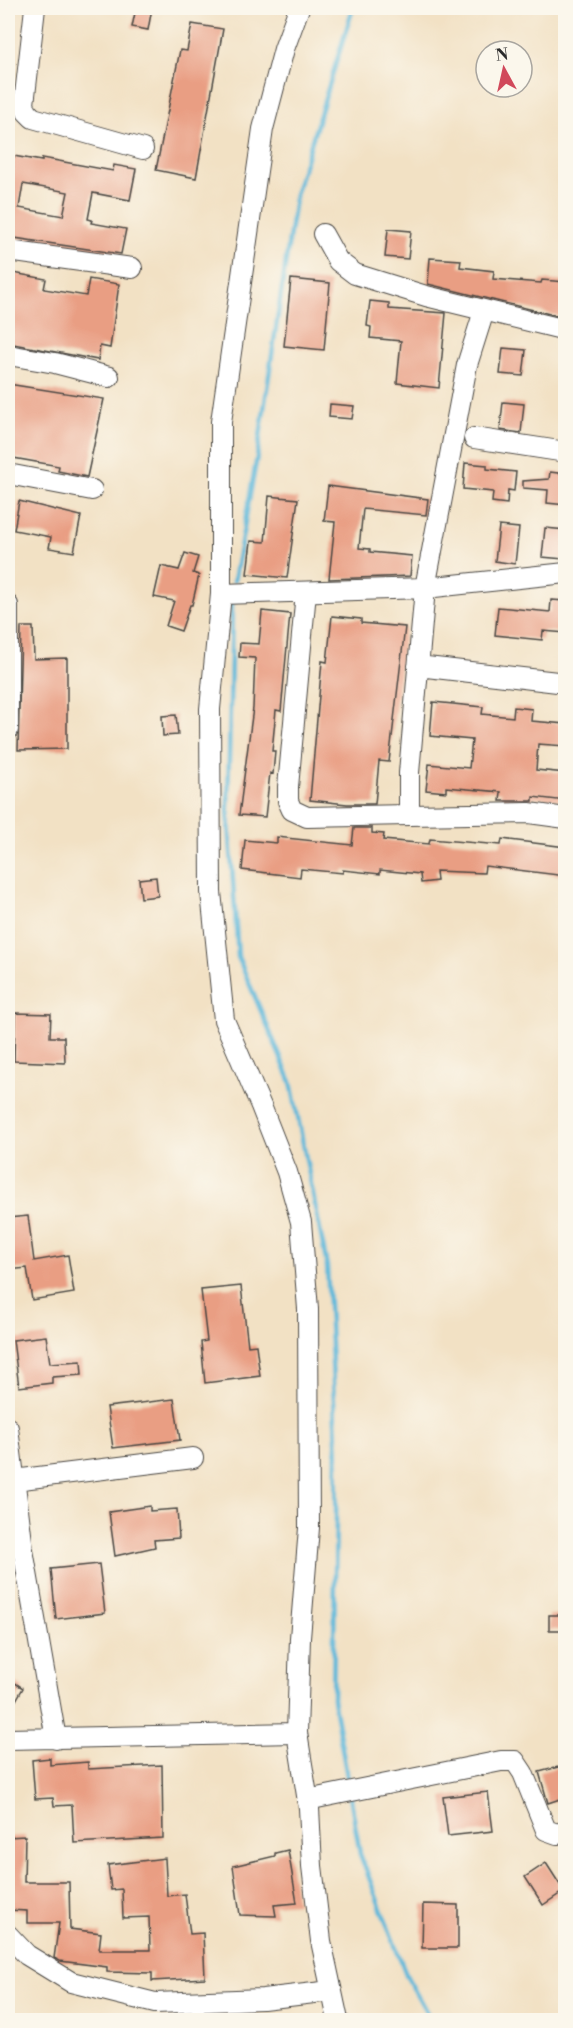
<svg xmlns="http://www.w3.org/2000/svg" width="573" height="2028" font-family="'Libre Bodoni',serif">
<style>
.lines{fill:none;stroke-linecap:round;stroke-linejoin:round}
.stream{stroke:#5bb8da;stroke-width:4.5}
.building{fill:#e99e83;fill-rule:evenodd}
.minor-casing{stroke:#494642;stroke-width:22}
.minor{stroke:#fff;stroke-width:20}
</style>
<rect width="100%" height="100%" fill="#fbf7ec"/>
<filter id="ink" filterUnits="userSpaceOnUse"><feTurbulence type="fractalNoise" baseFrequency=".0167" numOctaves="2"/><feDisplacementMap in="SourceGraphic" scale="12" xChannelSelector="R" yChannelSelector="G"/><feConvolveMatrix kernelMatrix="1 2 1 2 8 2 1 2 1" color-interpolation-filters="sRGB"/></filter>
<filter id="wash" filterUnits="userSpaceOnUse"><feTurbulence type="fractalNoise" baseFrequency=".008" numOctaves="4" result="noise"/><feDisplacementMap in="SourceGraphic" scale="24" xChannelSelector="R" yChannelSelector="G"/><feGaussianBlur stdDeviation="1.35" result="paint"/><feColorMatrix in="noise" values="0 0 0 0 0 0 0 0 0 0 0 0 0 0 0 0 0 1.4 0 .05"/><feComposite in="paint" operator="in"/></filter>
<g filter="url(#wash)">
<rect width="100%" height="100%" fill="#f2e1c4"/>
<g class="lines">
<path class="stream" d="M234,581L257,457L296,192L353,8
M232,603L228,807L238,957L291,1082L327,1266L337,1459L333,1699L349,1787
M350,1795L360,1854L407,1977L431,2020"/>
</g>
<g id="blocks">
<path class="building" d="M136,8H152L148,30L132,27Z
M192,24L223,29L196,178L156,170L180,50L187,51Z
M8,155L42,161V158L113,171L114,165L136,169L130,200L93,193L88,219L92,220L91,223L126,229L121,254L8,237ZM23,184L68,192L63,216L19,208Z
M388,229L411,231L408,259L385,257Z
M430,258L461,260L460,267L494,271L493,279L541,283L542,280L566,282V318L428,284Z
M8,272L46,279L44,289L86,296L89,279L119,284L110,348L100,346L98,360L8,343Z
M291,279L330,283L324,350L284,346Z
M370,301L389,303V309L446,313L439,388L397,383L401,341L370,338L371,327L367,326Z
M503,348L526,350L523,376L500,374Z
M8,384L104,399L87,477L58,471L59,466L8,457Z
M503,402L524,404L521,433L500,430Z
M330,404L354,406L352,419L329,417Z
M465,463L487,465V469L516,472L514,491L508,490L507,504L492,502L493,492L463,489Z
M550,472L566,474V505L547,503L548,490L523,488V481L549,479Z
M328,486L428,499L426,515L363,509L359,548L370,549V552L412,556L410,576L329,579L335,522L324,521Z
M269,496L298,499L287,578L247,574L251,541L265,542Z
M19,501L81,516L74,552L49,548L51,537L14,530Z
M499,526L519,528L515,564L495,561Z
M545,528L566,530L564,559L542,557Z
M185,553L198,557L193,573L199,575L192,605H190L181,631L166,626L174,601L154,597L161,566L179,570Z
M551,600L566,601V633L543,631L542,640L495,635L498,607L550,612Z
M262,611L290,614L281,711L276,710L272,751H275L273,774L270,773L265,817L239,815L253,708L255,658L239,657L240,643L259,644Z
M332,616L361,619V623L405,627L389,762L379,761L375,804H347L310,800L322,661L327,662Z
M21,627H33L34,659L67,658V749L18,750Z
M433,702L483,707L482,714L513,717L514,707L532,709L531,721L566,724V746L538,744L536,770L566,773V801L533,797V801H500L501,792L446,787V792L426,790L429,764L469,768L472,740L430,736Z
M176,715L178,735L163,736L162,716Z
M354,828H372V833L384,834L383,840L429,844L430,839L501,845L502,839L566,847V876L485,866L484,873L436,871L437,881L421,883L420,874L380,870V874L343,870V873L301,869L300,877L242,870L245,840L277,843V837L352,845Z
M156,877L158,896L141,898L139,879Z
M15,1013L51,1014L50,1037H64L65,1063L14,1061Z
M28,1216L34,1261L68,1255L74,1293L32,1300L27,1268L8,1270V1218Z
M241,1286L248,1346L256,1345L260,1376L205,1383L201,1342L207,1341L201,1290Z
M46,1336L50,1363L81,1361L82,1375L52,1377V1383L19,1387L13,1340Z
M174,1399L180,1440L113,1448L107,1407Z
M150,1506V1511L177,1509L179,1538L154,1540L155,1547L115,1556L109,1512Z
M99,1564L105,1613L56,1619L51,1569Z
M549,1615H566V1630H549Z
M12,1681L23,1688L8,1714V1688Z
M50,1758V1765L88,1762V1769L162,1765L163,1838L74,1843L72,1805L54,1806L53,1798L35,1799L32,1760Z
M566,1765V1797L548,1803L539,1772Z
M488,1792L493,1831L448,1836L443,1797Z
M25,1836L24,1882H69L70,1929L101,1933L99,1950H150L149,1917L123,1918L122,1889L111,1890L108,1865L165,1858L167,1896L185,1894L190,1934L203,1933L205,1978L152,1981V1973L107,1972V1967L60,1961L54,1958L59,1923H27V1911L8,1910V1837Z
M288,1850L297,1903L274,1905L276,1916L240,1915L233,1866L275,1856V1853Z
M546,1863L564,1891L543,1905L525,1877Z
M423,1904L458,1905V1948H422Z"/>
</g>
</g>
<g filter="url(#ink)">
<use href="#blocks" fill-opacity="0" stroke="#494642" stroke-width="1.5"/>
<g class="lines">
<g class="minor-casing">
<path id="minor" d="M35,8L24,104L27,112L33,118L143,149
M299,8L284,49L263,129L221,422V594L210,709L211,892L224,1020L261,1106L287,1172L301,1222L308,1309L309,1528L300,1638L297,1733L309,1808L312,1866L321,1941L338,2020
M323,234L338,261L355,274L426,296L566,330
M8,251L132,268
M484,311L467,365L425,588L409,773V815L529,813L566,818
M8,355L55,363L109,377
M474,438L566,452
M8,474L92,490
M306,592L288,787V801L292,810L307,817L409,815
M221,594L425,588L566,573
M8,605V730
M418,666L566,683
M8,1428L23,1550L56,1739
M8,1478L14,1480L193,1458
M8,1739L297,1733
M307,1800L501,1761H515L523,1773L546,1830L557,1834L566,1831
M8,1935L27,1955L71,1982L155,2003L263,1999L331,1991"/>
</g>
<use href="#minor" class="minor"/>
</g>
</g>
<rect width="573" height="2028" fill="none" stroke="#fbf7ec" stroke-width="30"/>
<g transform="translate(504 69) rotate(352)"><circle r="28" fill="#fbf7ec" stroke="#a8a59f" stroke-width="1.5"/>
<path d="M0-4.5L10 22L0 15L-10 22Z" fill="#d1495b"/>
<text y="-9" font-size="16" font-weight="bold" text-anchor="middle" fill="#2b2b2b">N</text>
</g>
</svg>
